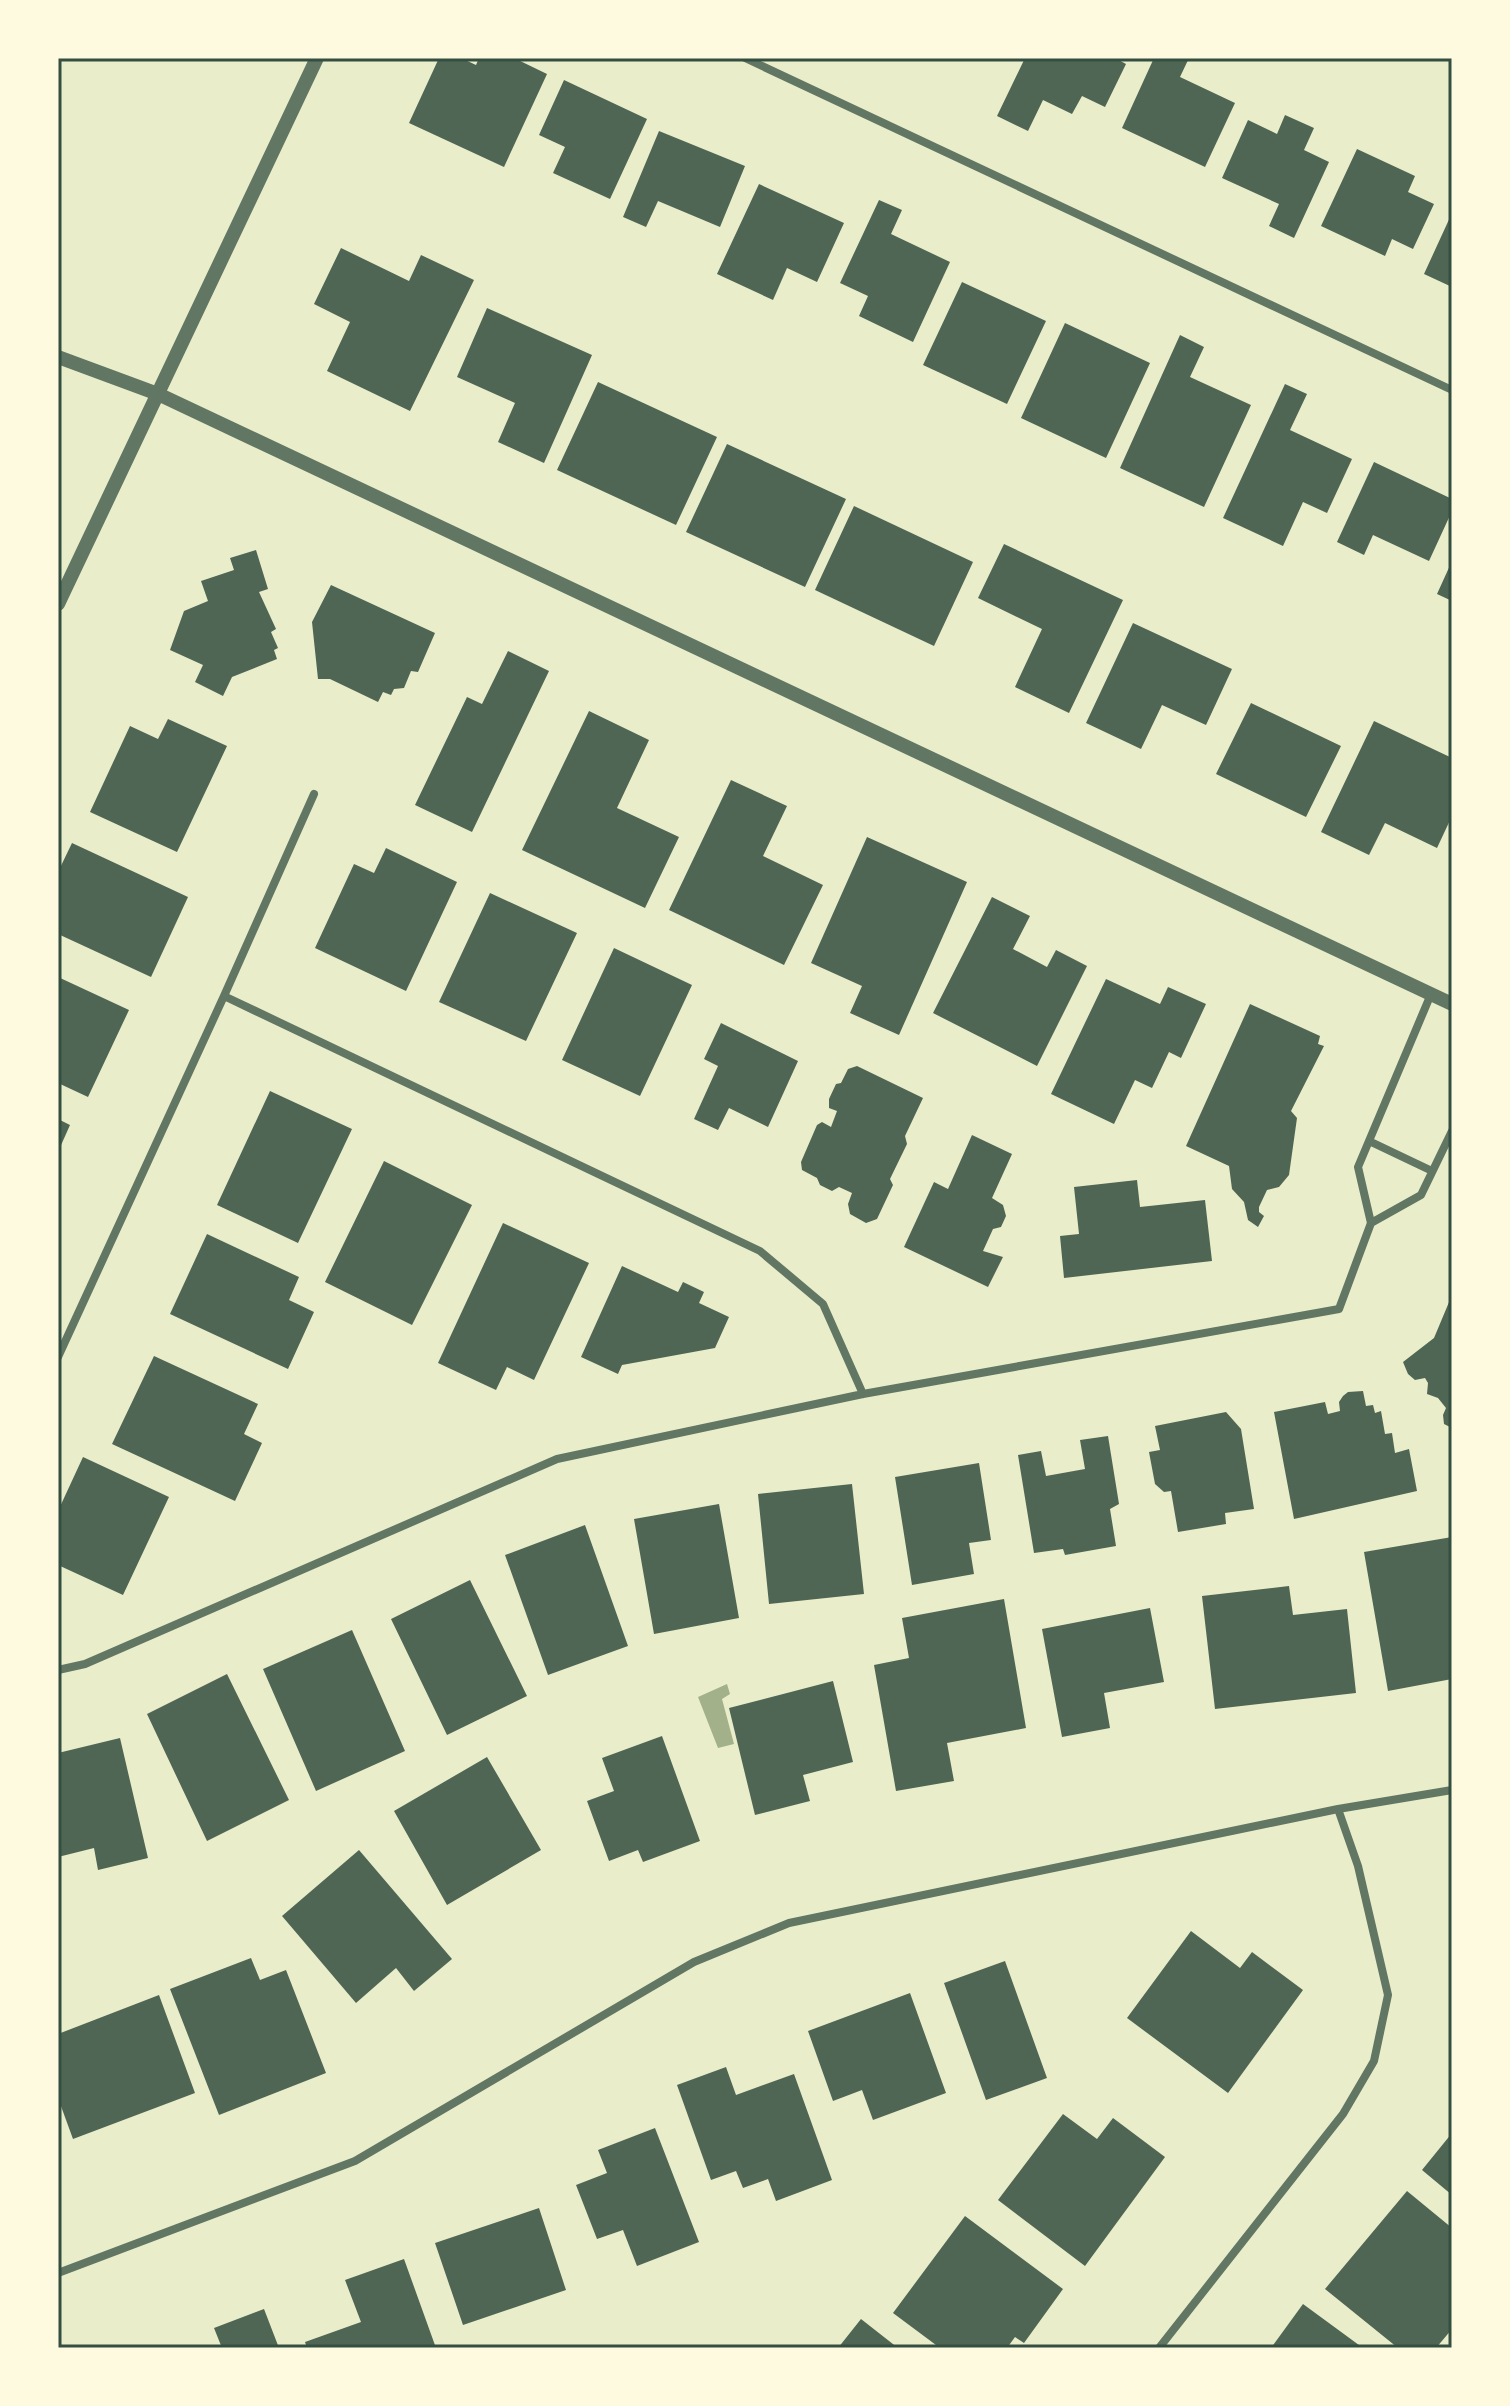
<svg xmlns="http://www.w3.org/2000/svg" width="1510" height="2406" font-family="'PT Sans Narrow',sans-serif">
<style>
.water{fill:#a3b18a}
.building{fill:#4f6655}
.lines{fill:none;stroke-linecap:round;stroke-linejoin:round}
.minor{stroke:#617663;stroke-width:8}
.tertiary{stroke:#617663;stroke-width:14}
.neatline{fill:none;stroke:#344e41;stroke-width:3}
</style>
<rect width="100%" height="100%" fill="#e9edc9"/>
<path class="water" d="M727,1684L730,1694L722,1699L734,1744L718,1748L698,1697Z"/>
<path class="building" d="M439,58H461L476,65L479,58H514L547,74L504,167L409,123Z
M1025,58H1115L1126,64L1105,107L1082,96L1072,114L1043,100L1028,131L997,116Z
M1154,58H1189L1180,77L1235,103L1205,167L1122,128Z
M564,80L647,119L610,199L553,173L565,147L539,135Z
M1285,115L1314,128L1304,150L1329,162L1294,238L1269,226L1279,204L1222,178L1248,120L1277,134Z
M659,131L745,166L720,227L658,201L646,227L623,217Z
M1357,149L1415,176L1408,192L1434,204L1413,249L1392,239L1385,256L1321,226Z
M759,184L844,223L817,282L787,268L773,300L717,274Z
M879,200L902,210L891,234L950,262L913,342L859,316L868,296L840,283Z
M1452,213V287L1424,274Z
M341,248L409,281L421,255L474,280L410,411L327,371L350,322L314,304Z
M962,282L1046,321L1007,404L923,365Z
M487,308L592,355L544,463L498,442L515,403L457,377Z
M1065,323L1150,363L1106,458L1021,418Z
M1180,335L1204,347L1190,377L1251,405L1204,507L1120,468Z
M598,382L717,437L676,525L557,470Z
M1285,384L1307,394L1290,430L1352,459L1327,513L1303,502L1283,546L1223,518Z
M727,444L846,499L805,587L686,532Z
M1374,462L1452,499V511L1429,561L1373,535L1364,555L1337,542Z
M854,506L973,562L934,646L815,590Z
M1004,544L1123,600L1069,713L1015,687L1042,629L978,598Z
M256,550L268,589L259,592L276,629L271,632L278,648L274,650L277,659L232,677L223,696L195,682L203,665L170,650L184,611L208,601L201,581L234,570L230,558Z
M1452,561V601L1437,594Z
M331,585L435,633L418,672L411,671L404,688L394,689L391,695L383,692L378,702L330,679H318L312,622Z
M1133,623L1232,669L1206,725L1162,705L1141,749L1086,723Z
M508,651L549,671L472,832L415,805L467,697L482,704Z
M1251,703L1341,746L1306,817L1216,774Z
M589,711L649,740L617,808L679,837L645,908L522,850Z
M168,719L227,746L177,852L90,812L130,726L158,739Z
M1374,721L1452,758V816L1437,848L1385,823L1369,855L1321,832Z
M731,780L787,806L763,856L823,885L784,965L669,910Z
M867,837L967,882L899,1035L850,1013L862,986L811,963Z
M72,843L188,897L151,977L58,934V872Z
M386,848L457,882L406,991L315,948L354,864L374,873Z
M490,893L577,933L526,1041L439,1002Z
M992,897L1030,916L1013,949L1047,967L1056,950L1087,966L1037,1066L933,1013Z
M614,948L692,985L640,1096L562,1060Z
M58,977L129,1010L88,1097L58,1083Z
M1106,979L1160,1004L1168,987L1206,1004L1181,1058L1169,1052L1152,1088L1135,1080L1114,1124L1051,1094Z
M1250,1004L1320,1036L1318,1044L1324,1046L1291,1111L1297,1118L1289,1175L1279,1187L1267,1190L1259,1207V1212L1264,1216L1258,1227L1248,1220L1244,1202L1232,1189L1229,1166L1186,1146Z
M721,1023L798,1061L768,1127L729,1108L718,1130L694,1119L718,1066L704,1059Z
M857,1066L923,1098L905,1136L907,1144L890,1179L893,1185L877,1219L866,1223L850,1214L848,1204L852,1193L839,1187L832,1191L820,1185L817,1178L802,1170L801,1162L817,1125L822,1122L831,1127L837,1111L829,1108V1099L836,1084L841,1083L848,1069Z
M270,1091L352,1129L298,1243L217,1205Z
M58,1119L70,1125L58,1152Z
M972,1135L1012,1154L992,1198L1003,1205L1006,1216L1001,1227L993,1229L983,1251L1003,1257L988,1287L904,1247L934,1182L948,1189Z
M384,1161L472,1205L412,1325L325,1282Z
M1137,1180L1140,1207L1205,1200L1212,1261L1064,1278L1060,1236L1079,1234L1074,1187Z
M503,1223L589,1263L534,1380L507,1367L496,1390L438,1363Z
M207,1234L299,1277L289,1300L314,1312L288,1369L170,1314Z
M622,1266L678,1292L683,1282L704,1292L699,1303L729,1317L715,1348L622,1365L618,1374L581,1357Z
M1452,1295V1428L1444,1424L1443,1415L1446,1408L1438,1398L1427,1394L1428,1383L1425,1378L1415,1380L1408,1374L1403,1362L1434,1338Z
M154,1356L258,1404L244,1434L262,1443L235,1501L112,1444Z
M1363,1391L1366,1406L1373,1405L1375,1413L1381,1411L1385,1434L1392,1433L1395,1453L1409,1449L1417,1491L1294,1519L1274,1412L1325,1402L1328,1414L1340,1411L1339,1402L1343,1396L1348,1392Z
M1226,1412L1241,1429L1254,1509L1225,1513L1226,1524L1178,1532L1171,1491L1164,1492L1155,1484L1149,1452L1160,1450L1155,1426Z
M1108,1436L1119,1504L1110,1509L1116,1546L1065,1555L1063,1549L1034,1553L1018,1455L1041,1451L1046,1476L1085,1469L1080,1440Z
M83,1457L169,1497L123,1595L58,1565V1511Z
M979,1463L991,1540L969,1543L974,1574L912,1585L895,1477Z
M852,1484L864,1594L769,1604L758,1494Z
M719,1504L739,1618L654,1634L634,1519Z
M585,1525L628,1646L548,1675L505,1555Z
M1452,1537V1679L1388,1691L1364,1552Z
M470,1580L527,1696L447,1735L391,1619Z
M1289,1586L1293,1615L1347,1609L1356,1693L1215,1709L1202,1596Z
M1004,1599L1026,1728L947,1743L954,1781L896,1791L874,1665L909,1658L902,1618Z
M1150,1608L1164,1682L1104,1693L1110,1728L1062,1737L1042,1629Z
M352,1630L405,1751L316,1791L263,1669Z
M227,1674L289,1800L207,1841L147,1714Z
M833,1681L853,1762L803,1775L810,1801L755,1815L729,1708Z
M662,1736L700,1841L643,1862L638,1850L609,1861L587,1801L614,1791L602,1758Z
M120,1738L148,1858L98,1870L94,1848L58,1857V1753Z
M487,1757L541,1850L447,1905L394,1811Z
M359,1850L452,1959L414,1991L396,1968L356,2003L282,1916Z
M1191,1931L1240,1968L1252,1952L1303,1990L1228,2093L1127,2018Z
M251,1958L260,1980L286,1970L326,2073L219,2115L170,1989Z
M1005,1961L1047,2078L986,2100L944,1983Z
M910,1993L946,2093L873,2120L862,2090L833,2101L808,2031Z
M159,1995L195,2093L73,2139L58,2098V2034Z
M726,2067L736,2095L794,2074L832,2180L776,2201L768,2179L743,2188L736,2171L711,2180L677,2085Z
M1063,2114L1097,2139L1113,2118L1165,2157L1085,2266L998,2200Z
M655,2128L699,2242L637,2266L623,2230L597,2239L576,2185L607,2173L598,2150Z
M1452,2133V2195L1422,2170Z
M1407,2191L1452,2228V2329L1436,2348H1398L1325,2289Z
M539,2208L566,2290L463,2325L435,2243Z
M965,2216L1063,2289L1024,2343L1015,2337L1007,2348H940L893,2313Z
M404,2259L436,2348H307L305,2342L361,2322L345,2280Z
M1303,2304L1363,2348H1271Z
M264,2309L279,2348H222L214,2328Z
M861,2319L898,2348H838Z"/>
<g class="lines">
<path class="minor" d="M745,58L1452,390
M224,996L760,1251L823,1304L863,1394
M1369,1141L1432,1171
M1371,1223L1421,1195L1452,1131
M58,1357L224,996L314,794
M58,1670L85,1664L557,1459L863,1394L1339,1309L1371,1223L1358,1167L1431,994
M58,2273L355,2161L694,1962L789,1923L1338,1809L1452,1790
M1159,2348L1343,2114L1374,2061L1388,1995L1358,1866L1338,1809"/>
<path class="tertiary" d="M58,357L158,394L1452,1004
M58,604L317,58"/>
</g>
<rect width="1510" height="2406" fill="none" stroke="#fefae0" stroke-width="120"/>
<rect x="60" y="60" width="1390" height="2286" class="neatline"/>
</svg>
